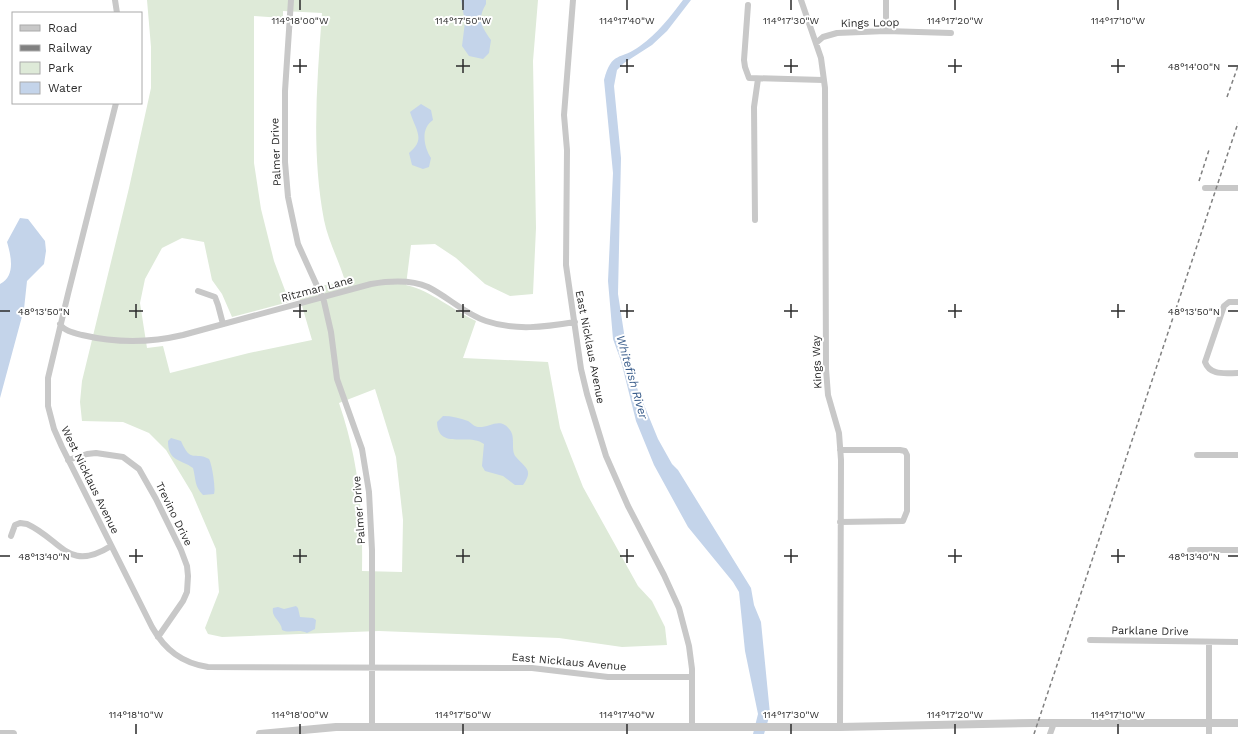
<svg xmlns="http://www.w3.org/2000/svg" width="1238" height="734" font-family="'Work Sans',sans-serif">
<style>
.green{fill:#deead8;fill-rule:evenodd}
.water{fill:#c4d4ea}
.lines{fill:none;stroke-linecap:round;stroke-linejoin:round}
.minor{stroke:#c8c8c8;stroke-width:6}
.tertiary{stroke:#c8c8c8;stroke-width:8}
.rail{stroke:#808080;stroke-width:1.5;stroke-dasharray:4 3;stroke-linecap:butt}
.ticks{fill:none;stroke:#2b2b2b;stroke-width:1.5}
.labels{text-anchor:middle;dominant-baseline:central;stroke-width:4;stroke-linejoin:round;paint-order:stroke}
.street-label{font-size:11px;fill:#2b2b2b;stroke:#fff}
.water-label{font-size:12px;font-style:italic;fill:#3b5e8c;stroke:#fff}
.ticks-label{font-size:10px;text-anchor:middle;fill:#2b2b2b;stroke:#fff;stroke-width:4;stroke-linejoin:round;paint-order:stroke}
</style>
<rect width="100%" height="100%" fill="#fff"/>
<path class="green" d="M147,0H538L533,61L536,228L533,294L510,296L485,284L456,258L435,244L411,245L406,285C432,291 452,310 476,321L463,358L548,362L560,428L583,487L638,586L652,601L665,627L667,645L622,647L559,638L379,631L222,637L208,634L205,628L219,592L216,549L192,493L166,450L149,433L123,422L82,421L80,402L82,381L129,188L151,88V47ZM283,11L322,13C317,82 311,151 324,220C328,240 339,261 345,281L286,293L274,261L261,209L254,163V16L283,18ZM182,238L204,242L212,280L222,294L232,317L300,299L312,340L249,353L170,373L163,346L147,348L140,303L145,279L162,248ZM375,389L396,457L403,520L402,572L362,571C363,510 359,462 339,403Z"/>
<path class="water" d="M461,0H486V4C477,19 481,26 491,40L489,53L483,59L469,56L462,46L465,22Z
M683,0H691L667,31L652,45L624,63L617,70L614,86L621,158L618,294L626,346L635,383L658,439L672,464L678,470L751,588L754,605L761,622L770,714L764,734H753L758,714L745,651L739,592L733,582L688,527L654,465L636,421L621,361L613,339L608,281L613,173L604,80C612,50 620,61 640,46C657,34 671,16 683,0Z
M421,104L431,110L433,120C420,129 424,147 431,158L429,167L423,169L412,165L409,153C426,139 416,131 410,112Z
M20,218L28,219L45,241L46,251L44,264L27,281L24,309L0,398V284C16,276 11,256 7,242Z
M443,416C452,416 460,418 468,421C471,423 475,427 478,427C490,428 500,416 510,430C516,438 510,450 516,457C525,468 534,469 523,485H515L503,476L485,471L482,466L484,444C468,432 438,451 437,422Z
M171,438L181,441C191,464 194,451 209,459C212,464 216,489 214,494L203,495C194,486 196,479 193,468C181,459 168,462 168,441Z
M296,606L298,608L300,617L313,618L316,620L315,629L307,633C298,628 290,634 282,630C281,620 271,618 273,608L278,607L284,609Z"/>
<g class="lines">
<path class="minor" d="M115,0L117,13
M291,0L285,91V162L288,197L298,244L322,297
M573,0L564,115L567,150L566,265L581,369L587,394L606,456L628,506L664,575L679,608L689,646L692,669V727
M801,0L821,58L825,88L826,369L828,395L839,433L841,460L840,727
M748,5L744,60L745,67L749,78L823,80
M886,31V0
M816,43L823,37L837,33L886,31L951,33
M116,103L68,294L48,378V406L54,429L62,447L152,627C165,650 182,663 208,667L532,668L608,677H692
M1205,188H1238
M755,220L754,107L758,79
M198,291L215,297L218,305L223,324
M323,297L331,332L337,379L362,449L369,492L372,550V727
M1238,302H1229L1224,306L1205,362C1210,376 1225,373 1238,373
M60,324C64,331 74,333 82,335C116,343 149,343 183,335L371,284C389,281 410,279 428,287C448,297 465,314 486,321C515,331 545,327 575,322
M1197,455H1238
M68,460L87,454L96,453L123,457L139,469L156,499L181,550L187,566L188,576L187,592L183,601L158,637
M840,522L903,521L907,511V455L905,451L900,450H840
M11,536L15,525L20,523L27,524C62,540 68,573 111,546
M1190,550H1238
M1090,640L1238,642
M1050,734L1054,723
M1209,734V642"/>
<path class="tertiary" d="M0,734H13
M260,734L336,727H840L1032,723H1238"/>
<path class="rail" d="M1227,97L1238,66
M1199,181L1209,150
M1034,734L1238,123"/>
</g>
<path class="ticks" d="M300,0V10M463,0V10M627,0V10M791,0V10M955,0V10M1118,0V10M300,59V73M463,59V73M627,59V73M791,59V73M955,59V73M1118,59V73M293,66H307M456,66H470M620,66H634M784,66H798M948,66H962M1111,66H1125M1228,66H1238M136,304V318M300,304V318M463,304V318M627,304V318M791,304V318M955,304V318M1118,304V318M0,311H10M129,311H143M293,311H307M456,311H470M620,311H634M784,311H798M948,311H962M1111,311H1125M1228,311H1238M136,549V563M300,549V563M463,549V563M627,549V563M791,549V563M955,549V563M1118,549V563M0,556H10M129,556H143M293,556H307M456,556H470M620,556H634M784,556H798M948,556H962M1111,556H1125M1228,556H1238M136,724V734M300,724V734M463,724V734M627,724V734M791,724V734M955,724V734M1118,724V734"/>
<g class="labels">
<g class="street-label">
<text transform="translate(870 23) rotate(-1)">Kings Loop</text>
<text transform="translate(276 152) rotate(-92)">Palmer Drive</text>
<text transform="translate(317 289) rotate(-15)">Ritzman Lane</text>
<text transform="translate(590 347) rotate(79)">East Nicklaus Avenue</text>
<text transform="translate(817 362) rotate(-92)">Kings Way</text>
<text transform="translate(90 480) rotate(64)">West Nicklaus Avenue</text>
<text transform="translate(359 510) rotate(-94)">Palmer Drive</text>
<text transform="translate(174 514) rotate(64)">Trevino Drive</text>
<text transform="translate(1150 631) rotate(1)">Parklane Drive</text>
<text transform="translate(569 662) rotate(5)">East Nicklaus Avenue</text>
</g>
<g class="water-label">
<text transform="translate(632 377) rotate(74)">Whitefish River</text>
</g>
</g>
<g class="ticks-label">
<text x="300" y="24">114°18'00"W</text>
<text x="463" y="24">114°17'50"W</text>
<text x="627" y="24">114°17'40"W</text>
<text x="791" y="24">114°17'30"W</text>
<text x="955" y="24">114°17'20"W</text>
<text x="1118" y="24">114°17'10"W</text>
<text x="1194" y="70">48°14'00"N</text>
<text x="44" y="315">48°13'50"N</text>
<text x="1194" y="315">48°13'50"N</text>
<text x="44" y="560">48°13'40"N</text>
<text x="1194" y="560">48°13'40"N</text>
<text x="136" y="718">114°18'10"W</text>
<text x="300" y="718">114°18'00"W</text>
<text x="463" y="718">114°17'50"W</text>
<text x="627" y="718">114°17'40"W</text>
<text x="791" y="718">114°17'30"W</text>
<text x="955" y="718">114°17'20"W</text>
<text x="1118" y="718">114°17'10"W</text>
</g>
<rect x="12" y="12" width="130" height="92" fill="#ffffff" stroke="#aaaaaa"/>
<rect x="20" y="25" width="20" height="6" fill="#c8c8c8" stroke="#aaaaaa"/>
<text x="48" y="32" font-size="12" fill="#2b2b2b">Road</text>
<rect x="20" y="45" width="20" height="6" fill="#808080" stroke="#aaaaaa"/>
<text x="48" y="52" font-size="12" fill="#2b2b2b">Railway</text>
<rect x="20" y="62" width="20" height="12" fill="#deead8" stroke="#aaaaaa"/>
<text x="48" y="72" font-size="12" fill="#2b2b2b">Park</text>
<rect x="20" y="82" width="20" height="12" fill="#c4d4ea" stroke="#aaaaaa"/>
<text x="48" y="92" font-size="12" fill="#2b2b2b">Water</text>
</svg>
